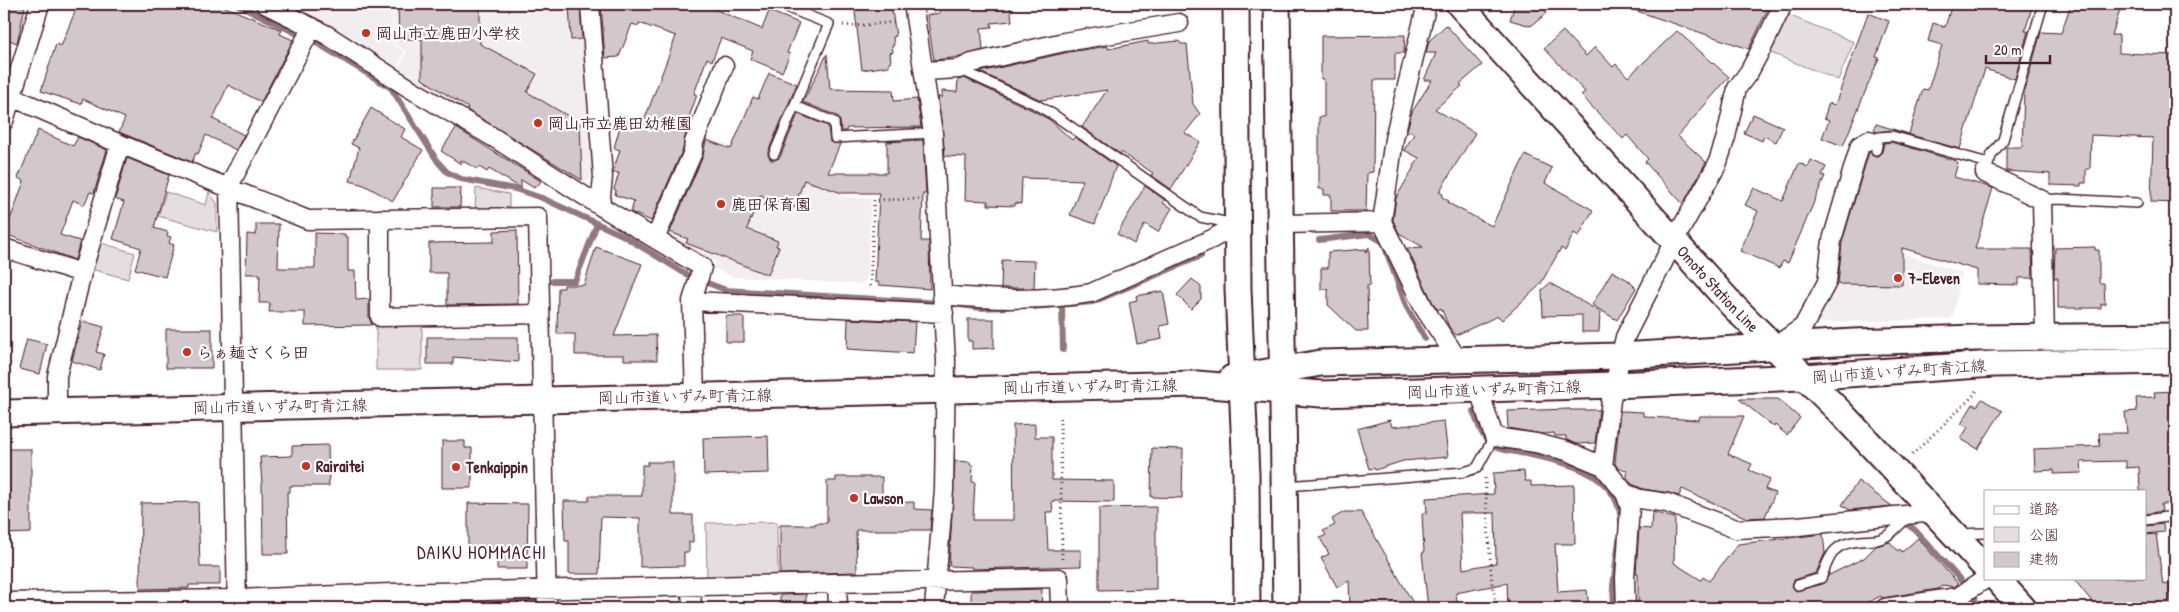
<svg xmlns="http://www.w3.org/2000/svg" width="2179" height="612" font-family="'Patrick Hand','Klee One',sans-serif">
<style>
.built{fill:#f2eeef}
.green{fill:#e5dee0;stroke:#987e86}
.lines{fill:none;stroke-linecap:round;stroke-linejoin:round}
.stream{stroke:#91787e;stroke-width:6}
.building{fill:#d2c7cb;stroke:#4a1f2b;fill-rule:evenodd}
.lane-casing{stroke:#4a1f2b;stroke-width:12}
.street-casing{stroke:#4a1f2b;stroke-width:21}
.secondary-casing{stroke:#4a1f2b;stroke-width:29}
.path{stroke:#4a1f2b;stroke-width:3;stroke-dasharray:1 4;stroke-linecap:butt}
.lane{stroke:#fff;stroke-width:9}
.street{stroke:#fff;stroke-width:18}
.secondary{stroke:#fff;stroke-width:25}
.poi-dot{fill:#c8321e;stroke:#fff;stroke-width:2}
.labels{text-anchor:middle;dominant-baseline:central;stroke-width:4.5;stroke-linejoin:round;paint-order:stroke}
.poi-label{font-size:16px;font-weight:bold;fill:#4a1f2b;stroke:#fff;text-anchor:start}
.street-label{font-size:16px;fill:#4a1f2b;stroke:#fff}
.neighbourhood-label{font-size:18px;letter-spacing:1px;fill:#4a1f2b;stroke:#fff}
</style>
<rect width="100%" height="100%" fill="#fff"/>
<filter id="ink" filterUnits="userSpaceOnUse"><feTurbulence type="fractalNoise" baseFrequency=".02" numOctaves="2"/><feDisplacementMap in="SourceGraphic" scale="10" xChannelSelector="R" yChannelSelector="G"/><feConvolveMatrix kernelMatrix="1 2 1 2 8 2 1 2 1" color-interpolation-filters="sRGB"/></filter>
<g filter="url(#ink)">
<path class="built" d="M281,4H393L392,44L405,52L396,68L324,23Z
M394,4H582L594,178L583,182L398,69L407,52L393,43Z
M706,137L839,187L840,197L871,198L867,279L861,284L733,277L713,268L715,262L692,252L675,239L670,240L664,237Z
M1841,233L1962,273L1952,319L1813,323Z"/>
<path class="green" d="M1781,12L1854,42L1838,80L1766,51Z
M476,188L509,194V210L475,209Z
M166,192L206,205L209,192L217,203V232L158,216Z
M98,242L135,253L128,279L91,269Z
M376,324H422V370H376Z
M777,522L778,577L707,578L706,523Z"/>
<g class="lines">
<path class="stream" d="M237,4L320,45L391,88L438,162L447,172L461,179L515,189L542,198L622,235L689,276L726,290L942,303
M1319,240L1369,234L1383,242L1406,306L1425,339
M553,281H575L597,224
M960,305L981,308L1007,307
M1062,306L1063,350
M1035,307L1093,302L1201,256
M1473,411C1478,423 1481,436 1491,445C1496,450 1509,451 1516,452C1557,461 1620,469 1621,523
M1899,523L1908,525L1915,530L1975,596L1976,608
M1614,608L1613,586L1619,540"/>
</g>
<path class="building" d="M4,4L25,7L17,43L4,38Z
M78,4L94,10L96,4H218L282,30L280,34L293,40L261,102L228,85L213,119L244,135L236,150L206,135L198,154L196,153L192,162L119,132L125,118L83,99L81,104L41,91L56,44L61,46Z
M398,4H480V44L537,74L527,92L580,123L582,180L467,110L468,108L422,79V39H399Z
M569,4H580L582,39L571,40Z
M601,4H702L762,29L769,11L799,23L787,53L790,54L782,72L750,59L753,51L721,38L712,61L707,58L694,94L697,95L684,131L686,132L683,149L651,221L631,212L634,201L615,195L616,190L614,189L619,173H613V171L620,150L614,148L623,115L644,121L676,36L639,23L638,26L632,24L619,57L605,58Z
M854,4H891L896,36L893,37L894,45L892,46L893,52L890,53L891,62L889,63V66L862,70Z
M938,4H1010L1012,21L991,23L992,27L981,28L983,50L960,57L934,60L927,15L940,13Z
M1515,4H1539L1547,13L1531,26L1510,20Z
M1626,4H1770L1749,49L1625,7Z
M1952,4H2033L2025,31H2028L2015,79L1985,69L1960,149L1893,130L1876,132L1874,131L1876,124L1909,134L1923,89L1928,90L1942,45L1928,41L1933,23L1945,27Z
M2071,4H2122L2112,35H2119V53L2175,55V203L2151,202L2153,138L2091,135L2090,169H2086V183H2081V186L2050,185V174L2006,171V147H2022L2024,92L2041,32L2061,33Z
M1868,13L1889,21L1876,57L1879,58L1843,146L1822,138L1829,120L1824,118L1829,103L1835,105Z
M1446,25L1482,65L1460,84L1462,86L1435,109L1475,133L1439,192L1443,194L1442,197L1449,201L1448,203L1492,226L1525,155L1552,168L1545,183L1593,210L1579,236L1574,233L1565,251L1561,248L1540,285L1502,320L1498,316L1456,335L1449,327L1441,308L1438,310L1433,303L1407,248L1423,247L1399,233L1393,220L1396,198L1419,158L1404,150L1414,134L1410,131L1406,134L1412,112L1432,80H1424L1436,53H1426L1429,41Z
M1563,31L1586,56L1595,47L1613,67L1616,64L1628,77L1677,31L1729,77L1678,136L1706,162L1683,204L1645,162L1648,159L1627,135L1623,139L1595,110L1581,95L1585,92L1544,48Z
M1405,35L1404,53H1395V80H1374L1373,172L1367,173L1366,211H1331V195H1324V189H1319V117H1324V79H1321V36Z
M1148,41V44L1179,41L1181,44H1187L1193,104L1200,114L1185,133L1200,142L1171,189L1151,175L1153,173L1121,152L1120,154L1082,127L1107,90L1041,100L980,72L1069,52L1108,46V49Z
M827,54L830,89L893,90L894,101L917,99L921,127L847,128L846,131H841L840,121L837,116L803,102Z
M769,73L797,84L768,152V155L771,160H775L780,157L798,114L828,126L830,142L840,144L828,173H887V142L923,140L926,194H923L921,241H929L930,289L879,285V282H875L879,193H842L804,180L794,208L760,195L747,229L778,241L776,246L779,247L768,275L686,243L688,239L670,232L703,156L706,140L731,149L753,97L758,99Z
M964,78L1032,110L1050,120L1072,140L1075,137L1116,166L1095,224L1070,215L1083,180L1022,178L1021,204L1015,203V206L988,205V201L965,200L966,157L945,156L938,97H942V91L957,92L958,80Z
M371,108L405,129L401,137L423,150L393,201L364,185L350,181L359,148L351,144Z
M1753,114L1783,127L1776,142L1764,136L1762,141L1744,133Z
M456,128L541,181L537,187L535,186L534,188L521,180V188L489,169L487,172L479,167L477,169L461,160V164L441,151Z
M38,130L73,146L78,137L107,150L94,193L90,192L84,205L73,200L60,235L80,241L75,260L5,234L24,181L18,178Z
M1891,142L1956,161L1958,163L1954,177L1993,188L1975,249H2032L2033,278H2019V285L1977,284V270L1902,248V285L1838,284L1842,242L1869,152L1874,156H1878L1882,152L1884,143Z
M127,158L169,175L154,228L168,232L167,236L171,237L169,243L174,245L165,277L135,269L141,248L113,239L124,202L115,199Z
M1811,160L1826,167L1822,175L1825,176L1788,263L1783,261L1779,268L1740,251L1758,211L1745,205L1754,188L1783,201L1799,163L1808,167Z
M1145,186L1165,200L1163,203L1172,208L1158,232L1145,224L1134,244L1117,234Z
M434,188H461L460,207H434Z
M256,224H279L278,268H315V233L345,234V237H348V271H355L356,300L369,299V317L372,325L305,326V312H269L270,303H259L260,274H246L247,234L256,235Z
M517,230L518,304L447,305V273H429V243L494,242V231Z
M596,247L642,264L614,336L656,335L657,360H624V355H575V334H557L558,288H564V285H584Z
M1369,247L1370,286H1367L1368,331H1356L1328,305V289L1321,290V268H1328V252L1366,249V252Z
M2095,247V250H2099V283H2104L2105,304H2101V308H2058V278H2054L2055,248Z
M1002,260L1035,261L1034,288H1001Z
M1612,271L1628,280L1636,288L1617,320L1592,305Z
M1192,279L1201,287V299L1191,309L1177,295Z
M1550,283L1600,312L1599,332H1582V315L1543,316L1542,290Z
M1163,291L1169,324L1160,326L1162,339L1137,344L1129,302L1137,300L1136,296Z
M726,316H742L744,319V342H726Z
M848,319L915,322L913,353L847,349Z
M968,319H994V348L972,349V341H968Z
M82,321L104,327L96,352L104,354L100,370L72,361Z
M166,329H212V368H166Z
M427,337H518V362L453,357V364H427Z
M27,339L47,344L40,374L19,369Z
M2175,391V504H2161L2162,511L2145,514V491H2140L2139,467L2126,468V461L2081,462L2082,473L2054,474V470L2035,471L2034,449L2100,446L2099,433H2127L2125,412L2137,411L2136,398L2155,397L2154,392Z
M1739,399H1778L1800,418L1787,435L1775,425L1774,427Z
M1982,399L2002,411L1978,449L1961,439L1968,427L1961,424L1973,404L1977,406Z
M1570,409V410H1599L1595,443L1577,444L1566,440V436H1555L1554,433L1542,434L1508,428L1507,411Z
M1620,411L1643,412V416H1648V417L1699,420L1700,416H1744L1728,454L1752,464L1749,470L1770,479L1765,489L1775,493L1765,517L1747,518L1682,489L1679,496L1669,493L1643,489L1632,484L1627,478V470L1619,469L1615,464Z
M1390,420L1392,427L1444,421L1448,457L1403,461L1375,470L1374,468L1369,469L1357,429Z
M1035,424V437H1052V480L1114,481V502L1052,501L1053,512H1046L1048,550H1081V566L972,569V567L949,566L955,461L970,462V465H973L972,482H975L973,520H1014L1013,425Z
M768,436L769,473L704,475L703,438Z
M442,441H465V448H472V488H442Z
M328,445L329,486H290V492H287L288,554H263L262,484L260,457L292,456V446Z
M1152,448L1183,449L1182,498L1151,497Z
M4,449H31V533L4,534Z
M647,462H673V515H693V542H689V552H684V566L640,567V518L601,517L599,574H569V541H565L564,501H589V496H642V465H648Z
M1524,471L1525,481H1531V486L1574,485L1575,544H1555L1558,592L1587,590L1589,608H1508L1507,583L1456,593L1458,608H1428L1422,553H1424L1422,513H1427L1426,498L1494,494L1493,473ZM1460,513H1495L1496,563L1463,569Z
M836,477H882V503L914,502V509L932,510L930,530H856L857,572L780,574V525H815V523H827V481H836Z
M1858,481L1892,506L1850,510L1842,505Z
M198,502L200,567H220V585H189V588L140,589L141,503Z
M468,503L528,504L527,569H497V549L468,548Z
M1156,507V589L1099,590V508Z
M1344,512H1361L1416,608H1350L1349,581L1337,587L1321,558L1329,554L1320,538L1326,535L1323,531L1335,525L1332,519Z
M1652,512L1675,518L1674,563L1701,580L1703,577L1709,581L1738,544L1823,534L1825,553L1816,573L1794,580L1792,586L1796,591L1823,584L1829,575L1864,558L1876,546L1890,542L1898,551L1900,549L1902,552L1918,538L1958,584L1954,587L1943,585L1938,589L1882,598L1881,596L1856,608H1638V573H1636L1639,528L1651,529Z
M2163,524L2164,532L2145,534V526Z
M2156,534L2163,585L2169,584L2172,608H2097L2073,578H2145V535Z
M1042,589L1041,608H971V591Z
M806,594V608H780V595Z"/>
<g class="lines">
<g class="lane-casing">
<path id="lane" d="M959,69L1035,104L1054,115L1200,217L1235,224
M795,106L834,122L835,138L933,133
M1876,150L1879,137L1892,136L1988,163
M774,154L829,24L778,4
M1985,173L1992,154L2003,140L2043,4
M2042,200L2058,199L2137,203
M1287,486L1464,472L1477,468L1494,437
M2145,520L2175,516
M1959,534L1985,533
M1798,585L1821,578C1830,555 1833,543 1860,541C1866,540 1874,541 1880,539C1891,536 1900,524 1908,517"/>
</g>
<g class="street-casing">
<path id="street" d="M265,4L327,35L409,88L496,139L600,206L702,267L692,301L944,313
M590,4L603,177L600,206
M913,4L933,133L946,361L944,490L934,608
M1427,4L1394,139L1382,222L1424,308L1459,361
M924,71L959,69L972,63L1064,42L1179,23
M12,97L120,144L308,220L538,217L547,608
M4,121L40,4
M1985,173L2042,200L2045,339
M380,219V317L539,314
M1281,224L1382,222
M655,239L693,152L694,142L724,66
M4,248L82,273
M943,295C988,300 1046,301 1091,293L1212,239L1238,224
M692,301L695,395
M1774,347L1803,327L1827,282L1832,240L1860,145L1869,140
M1479,390L1494,437L1536,443L1567,451L1603,466
M57,412V376L82,273L120,144
M1625,493L1640,499L1667,503L1736,529L1798,526L1934,512
M837,583L838,608
M691,587L692,608
M4,602L237,599L391,593L1059,578L1060,608
M237,608L229,186L312,27
M1626,608L1625,578L1630,507L1625,493L1603,466L1611,400L1625,337L1674,241L1717,165L1726,137L1737,88L1749,72L1765,42L1783,4
M1885,608L1958,597L1987,578"/>
</g>
<g class="secondary-casing">
<g id="secondary">
<path d="M1236,4L1238,289L1246,475L1247,608"/>
<path d="M1277,4L1286,608"/>
<path id="s1" d="M1459,4L1734,307L1841,413L1985,567"/>
<path d="M1232,378L1321,363L1620,356L1853,342L1976,338L2175,336"/>
<path d="M4,413L1197,384L1321,394L1613,385L1803,377L1994,364L2175,361"/>
<path d="M1996,578L2023,608"/>
</g>
</g>
<path class="path" d="M843,25L854,26L896,22
M868,289H870L874,200L919,199
M1060,418L1062,560
M1912,455L1974,395L1978,389
M1485,478L1492,585L1498,608"/>
<use href="#lane" class="lane"/>
<use href="#street" class="street"/>
<use href="#secondary" class="secondary"/>
</g>
</g>
<g class="poi-dot">
<circle cx="366" cy="33" r="5"/>
<circle cx="538" cy="123" r="5"/>
<circle cx="721" cy="204" r="5"/>
<circle cx="1898" cy="278" r="5"/>
<circle cx="187" cy="352" r="5"/>
<circle cx="306" cy="466" r="5"/>
<circle cx="456" cy="467" r="5"/>
<circle cx="854" cy="498" r="5"/>
</g>
<g class="labels">
<g class="poi-label">
<text x="376" y="33">岡山市立鹿田小学校</text>
<text x="548" y="123">岡山市立鹿田幼稚園</text>
<text x="731" y="204">鹿田保育園</text>
<text x="1908" y="278">7-Eleven</text>
<text x="197" y="352">らぁ麺さくら田</text>
<text x="316" y="466">Rairaitei</text>
<text x="466" y="467">Tenkaippin</text>
<text x="864" y="498">Lawson</text>
</g>
<g class="street-label">
<text stroke="none"><textPath href="#s1" startOffset="385">Omoto Station Line</textPath></text>
<text transform="translate(1899 371) rotate(-4)">岡山市道いずみ町青江線</text>
<text transform="translate(1090 386) rotate(-1)">岡山市道いずみ町青江線</text>
<text transform="translate(1494 389) rotate(-2)">岡山市道いずみ町青江線</text>
<text transform="translate(685 396) rotate(-1)">岡山市道いずみ町青江線</text>
<text transform="translate(280 406) rotate(-1)">岡山市道いずみ町青江線</text>
</g>
<g class="neighbourhood-label">
<text x="482" y="552">DAIKU HOMMACHI</text>
</g>
</g>
<rect width="2179" height="612" fill="none" stroke="#fff" stroke-width="20"/>
<rect x="10" y="10" width="2159" height="592" fill="none" stroke="#4a1f2b" stroke-width="2" filter="url(#ink)"/>
<rect x="1984" y="490" width="162" height="90" fill="#ffffff" stroke="#b7a5aa"/>
<rect x="1994" y="506" width="25" height="8" fill="#ffffff" stroke="#b7a5aa"/>
<text x="2029" y="514" font-size="15" fill="#4a1f2b">道路</text>
<rect x="1994" y="527" width="25" height="15" fill="#e5dee0" stroke="#b7a5aa"/>
<text x="2029" y="540" font-size="15" fill="#4a1f2b">公園</text>
<rect x="1994" y="552" width="25" height="15" fill="#d2c7cb" stroke="#b7a5aa"/>
<text x="2029" y="564" font-size="15" fill="#4a1f2b">建物</text>
<path d="M1986 55v8h64v-8" fill="none" stroke="#4a1f2b" stroke-width="2.5"/>
<text x="1994" y="55" font-size="15" fill="#4a1f2b" stroke="#ffffff" stroke-width="4" paint-order="stroke">20 m</text>
</svg>
